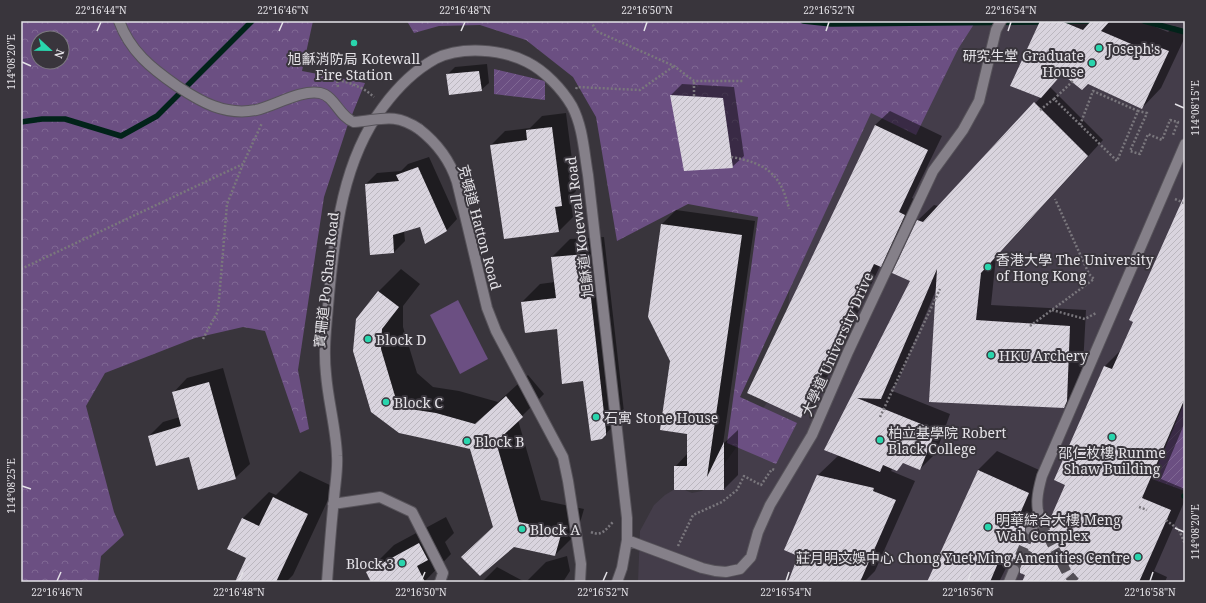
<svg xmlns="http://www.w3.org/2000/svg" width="1206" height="603" font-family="'Noto Serif','Noto Sans TC',serif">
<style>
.built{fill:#443d4a}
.grass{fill:#6b4f82}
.forest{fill:url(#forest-crowns);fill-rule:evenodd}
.garden{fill:url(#garden-furrows)}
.shadow{fill:#0007}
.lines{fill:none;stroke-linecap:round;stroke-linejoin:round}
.stream{stroke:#02231a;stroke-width:5.5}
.building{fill:url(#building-hatch)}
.minor-tunnel{stroke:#534f56;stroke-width:10;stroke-dasharray:10 5;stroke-linecap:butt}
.minor-casing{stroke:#57535a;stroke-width:12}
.path{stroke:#7a777d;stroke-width:2.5;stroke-dasharray:2 2;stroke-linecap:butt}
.minor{stroke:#858089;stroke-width:10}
.minor-bridge-casing{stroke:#57535a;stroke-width:12;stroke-linecap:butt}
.minor-bridge{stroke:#858089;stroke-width:10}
.ticks{fill:none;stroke:#e4e2e7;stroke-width:1.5}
.poi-dot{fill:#29d5ad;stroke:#39353c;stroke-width:1.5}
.labels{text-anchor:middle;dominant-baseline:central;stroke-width:4;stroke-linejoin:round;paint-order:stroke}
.poi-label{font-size:14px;fill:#e4e2e7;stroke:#39353c;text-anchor:start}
.street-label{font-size:14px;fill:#e4e2e7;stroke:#39353c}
.neatline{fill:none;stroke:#e4e2e7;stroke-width:1.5}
.ticks-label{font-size:10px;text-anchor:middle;fill:#e4e2e7}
</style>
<defs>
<pattern id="forest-crowns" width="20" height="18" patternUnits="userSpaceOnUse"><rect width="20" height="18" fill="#6b4f82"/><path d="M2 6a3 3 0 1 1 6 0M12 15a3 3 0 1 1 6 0" fill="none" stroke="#806894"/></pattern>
<pattern id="garden-furrows" width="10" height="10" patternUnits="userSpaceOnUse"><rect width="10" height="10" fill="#6b4f82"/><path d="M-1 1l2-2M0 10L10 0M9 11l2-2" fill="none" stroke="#806894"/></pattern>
<pattern id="building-hatch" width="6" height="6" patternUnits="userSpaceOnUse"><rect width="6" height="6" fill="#d9d4de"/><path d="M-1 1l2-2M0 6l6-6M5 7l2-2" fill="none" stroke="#bbb7bf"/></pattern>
</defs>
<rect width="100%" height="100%" fill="#39353c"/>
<path class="built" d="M914,21H1185V582H638L640,531L654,505L665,495L675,489L680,488L692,493L702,491L708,486L746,434L772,395L783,368L800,166Z"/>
<path class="grass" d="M458,300L488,359L460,374L430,315Z"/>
<path class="forest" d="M21,21H313L302,71L365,83L347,127L324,197L298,370L309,429L300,433L265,331L243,327L195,338L105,373L86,406L114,512L124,535L101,556L98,582H21ZM38,38H62V62H38Z
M407,21H976L958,49L916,135L871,113L740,397L797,423L776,464L727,443L758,217L688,204L617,241L596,117L573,77L526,40L480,25L439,26L414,33Z"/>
<path class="garden" d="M494,69L545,81V100L494,94Z
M1185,401V491L1152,479Z"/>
<path class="shadow" d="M1041,21H1141L1168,32L1174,26L1185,30V37L1161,88L1142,108L1063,73L1050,87L1103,140L996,257L991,305L1086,310L1082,385L1080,391L1064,407L936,290L897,383L890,390L950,414L936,453L920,469L904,462L897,470L893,468L891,471L915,481L875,571L864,582H799L800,556L818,475L839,455L826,449L912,280L918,220L934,205L938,206L1041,97Z
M487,64L489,83L481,90L447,75L455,67Z
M682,84L734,87L744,156L732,167L685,170L671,95Z
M890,111L942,136L912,198L919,201L895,252L880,266L815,403L801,417L875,125Z
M566,113L576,191L570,197L573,217L559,231L491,145L505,131L530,128L542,116Z
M429,157L457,219L446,231L421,226L404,231L405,241L394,252L366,184L377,173L401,171L408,164Z
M1185,204V422L1161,479L1185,489V500L1154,571L1167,577L1165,582H1023L1026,575L1017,563H1012L1007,566L999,582H935L930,580L978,470L997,451L1048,474L1034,504L1044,508L1043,512L1047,517L1052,518L1067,484L1056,479L1105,366L1122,349Z
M676,210L755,221L723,444L738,430V475L724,489L675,467L688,453V433L671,361L649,317L662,224Z
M604,237L624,412L623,416L620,420L601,438L584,380L558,328L522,302L540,284L555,282L552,257L570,239Z
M401,269L420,284L403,306V327L417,373L433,387L459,391L498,402L528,375L544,394L518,420L541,500L584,509L577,533L555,555L494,526L471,448L399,432L357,320L379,291Z
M223,368L250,464L235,478L149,436L163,422L180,417L173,393L187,378Z
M300,471L334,487L293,575L286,582H236L247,558L243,518L269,492L276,495Z
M446,517L454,533L445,542L451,554L425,581L422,582H372L367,572L394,545Z
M567,556L570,571L563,582H526L546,562Z
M497,567L525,582H482Z"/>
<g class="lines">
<path class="stream" d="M803,21L831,24L1047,22
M1055,21H1097
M1144,21L1185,32
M21,122L42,119H65L121,136L157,116L252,21
M1184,496H1185"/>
</g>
<path class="building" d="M1040,21H1061L1083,30L1091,21H1110L1101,31L1150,52L1153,45L1169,51L1142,109L1088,84L1082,90L1062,74L1041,98L1010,86Z
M479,71L482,91L449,95L446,74Z
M670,95L723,98L733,168L684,171Z
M1034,102L1088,156L981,273L976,320L1070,326L1067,401L1064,408L929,402L937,269L881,399L857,398L936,430L920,470L903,463L897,471L883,465L880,472L824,450L910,281L892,273L917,220L923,222Z
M875,125L928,150L899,212L905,215L881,267L874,264L801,418L747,393Z
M552,127L562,206L555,207L559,232L504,239L490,145L527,140L526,130Z
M418,167L447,231L425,244L420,227L393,235L394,253L370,255L365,184L399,181L396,175Z
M1185,194V398L1142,498L1171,510L1139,582H1022L1025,575L1020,573V569L1019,566L1016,564H1013L1008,568L998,563L990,582H927L978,470L1029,493L1016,523L1025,527V531L1028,536H1032L1037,532L1043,535L1065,485L1054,480L1104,366L1112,369L1133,322L1129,320Z
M661,224L742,235L707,477L724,442V490H674V466H687V434L660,430L670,361L648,317Z
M586,254L606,431V435L602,439L591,441L583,381L562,384L557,329L525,333L521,302L556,298L551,257Z
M378,291L399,307L382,329L381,349L395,396L410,409L436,413L475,424L506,396L523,417L496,442L519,522L562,531L555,556L514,547L480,576L461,557L493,527L470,449L431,440L399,433L371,412L353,351L356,319Z
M209,382L236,479L198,490L189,457L156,466L148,436L181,426L172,392Z
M817,475L874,488L873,491L896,500L860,582H788L798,556L784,550Z
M273,497L308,514L276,582H235L246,558L227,549L242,518L259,526Z
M419,543L428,560L417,566L425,582H371L366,572Z"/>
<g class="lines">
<path class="minor-tunnel" d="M1041,523L1067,573L1075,582
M1021,552L1032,558
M1014,570L1031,530"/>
<g class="minor-casing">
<path id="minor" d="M119,21C130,51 151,68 177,86C201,102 225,116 256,110C274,106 302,89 320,93C335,96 339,117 354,122
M419,129C437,143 450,160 457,182L487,308L496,331L563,457L568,481L581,564L580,582
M333,504L380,497L412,512L443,573L440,582
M1041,523C1035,505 1037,494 1042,476L1185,144
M1031,530L1038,513
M627,540L702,568L715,571L726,572L740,569L751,557L758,532L770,505L812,435L848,352L933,171L963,130L979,101L996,30L1001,21
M327,582C329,554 331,527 334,499C335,485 338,470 337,456C336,428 328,401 326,374C323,347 327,321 329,295C335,231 343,160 383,107C397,88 415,70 435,59C461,46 502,49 527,62C545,71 562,89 572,106C583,127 584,152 588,175L627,518V540L622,568L617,582
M1009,582L1014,570"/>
</g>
<path class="path" d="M591,21L596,31L674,66L694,81H743
M338,87L337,80C351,83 363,87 374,97
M576,89L577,87L640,90L674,66
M694,96V81
M1054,99L1073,81
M1040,110L1054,99L1117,161L1138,111L1147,113L1130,151L1140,154L1148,134L1162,140L1170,120L1178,122L1173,135
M1080,125L1093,91L1138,111
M731,157C766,163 781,174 789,209
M1175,199L1184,203L1185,200
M21,269L243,164
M1052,310L1085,319L1096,313
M1030,326L1094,279L1089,274L1055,199
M203,339L218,311L227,204L243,164L262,123
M1185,402V409
M880,417L940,289
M1139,507L1147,510
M1166,520L1179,530L1185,544
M591,532C602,537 606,529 613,522
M678,546L693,515L722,502L737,490L744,476L761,485L772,469L775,470"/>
<use href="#minor" class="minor"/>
<g class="minor-bridge-casing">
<path id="minor-bridge" d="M354,122C381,120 394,112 419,129"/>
</g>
<use href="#minor-bridge" class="minor-bridge"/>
</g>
<path class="ticks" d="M97,31L101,22M279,31L283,22M461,31L465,22M644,31L647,22M826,31L829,22M1008,31L1011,22M22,62L31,66M1175,104L1184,108M22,486L31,489M1175,528L1184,532M57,581L61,572M239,581L243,572M421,581L425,572M603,581L607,572M786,581L789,572M968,581L971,572M1150,581L1153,572"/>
<g class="poi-dot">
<circle cx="354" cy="43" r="4"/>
<circle cx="1099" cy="48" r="4"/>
<circle cx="1092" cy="63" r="4"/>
<circle cx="988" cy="267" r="4"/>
<circle cx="368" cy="339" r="4"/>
<circle cx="991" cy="355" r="4"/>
<circle cx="386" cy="402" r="4"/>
<circle cx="596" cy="417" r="4"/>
<circle cx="1112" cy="437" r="4"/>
<circle cx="880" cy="440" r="4"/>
<circle cx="467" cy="441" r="4"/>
<circle cx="988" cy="527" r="4"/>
<circle cx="522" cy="529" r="4"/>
<circle cx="1138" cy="557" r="4"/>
<circle cx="402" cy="563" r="4"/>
</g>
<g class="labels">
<g class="poi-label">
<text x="1107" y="48">Joseph's</text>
<text x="1084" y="55" text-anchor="end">研究生堂 Graduate<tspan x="1084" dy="16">House</tspan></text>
<text x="354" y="58" text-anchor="middle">旭龢消防局 Kotewall<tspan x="354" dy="16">Fire Station</tspan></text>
<text x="996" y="259">香港大學 The University<tspan x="996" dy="16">of Hong Kong</tspan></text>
<text x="376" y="339">Block D</text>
<text x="999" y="355">HKU Archery</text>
<text x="394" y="402">Block C</text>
<text x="604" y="417">石寓 Stone House</text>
<text x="888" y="432">柏立基學院 Robert<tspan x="888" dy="16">Black College</tspan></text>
<text x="475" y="441">Block B</text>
<text x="1112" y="452" text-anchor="middle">邵仁枚樓 Runme<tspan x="1112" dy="16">Shaw Building</tspan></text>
<text x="996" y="519">明華綜合大樓 Meng<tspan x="996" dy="16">Wah Complex</tspan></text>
<text x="530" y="529">Block A</text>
<text x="1130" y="557" text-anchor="end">莊月明文娛中心 Chong Yuet Ming Amenities Centre</text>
<text x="394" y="563" text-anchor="end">Block 3</text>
</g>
<g class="street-label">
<text transform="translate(480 227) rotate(75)">克頓道 Hatton Road</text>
<text transform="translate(579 227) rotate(-97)">旭龢道 Kotewall Road</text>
<text transform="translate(326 280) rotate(-84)">寶珊道 Po Shan Road</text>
<text transform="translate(837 344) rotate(-66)">大學道 University Drive</text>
</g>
</g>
<rect width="1206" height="603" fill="none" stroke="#39353c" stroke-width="44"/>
<g transform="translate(50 50) rotate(112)"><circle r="19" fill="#39353c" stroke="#7d7a80"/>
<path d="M0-3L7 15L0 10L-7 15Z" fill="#29d5ad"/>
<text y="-6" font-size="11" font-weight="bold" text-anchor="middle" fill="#e4e2e7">N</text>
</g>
<rect x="22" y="22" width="1162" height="559" class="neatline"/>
<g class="ticks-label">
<text x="101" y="14">22°16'44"N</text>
<text x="283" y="14">22°16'46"N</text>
<text x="465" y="14">22°16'48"N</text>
<text x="647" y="14">22°16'50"N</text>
<text x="829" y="14">22°16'52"N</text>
<text x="1011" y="14">22°16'54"N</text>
<text transform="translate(11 62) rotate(-90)" y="4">114°08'20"E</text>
<text transform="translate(1195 108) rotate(-90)" y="4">114°08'15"E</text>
<text transform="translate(11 486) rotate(-90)" y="4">114°08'25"E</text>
<text transform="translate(1195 532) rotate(-90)" y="4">114°08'20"E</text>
<text x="57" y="596">22°16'46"N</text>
<text x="239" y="596">22°16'48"N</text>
<text x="421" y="596">22°16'50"N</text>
<text x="603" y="596">22°16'52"N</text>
<text x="786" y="596">22°16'54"N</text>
<text x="968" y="596">22°16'56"N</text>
<text x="1150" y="596">22°16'58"N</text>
</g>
</svg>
